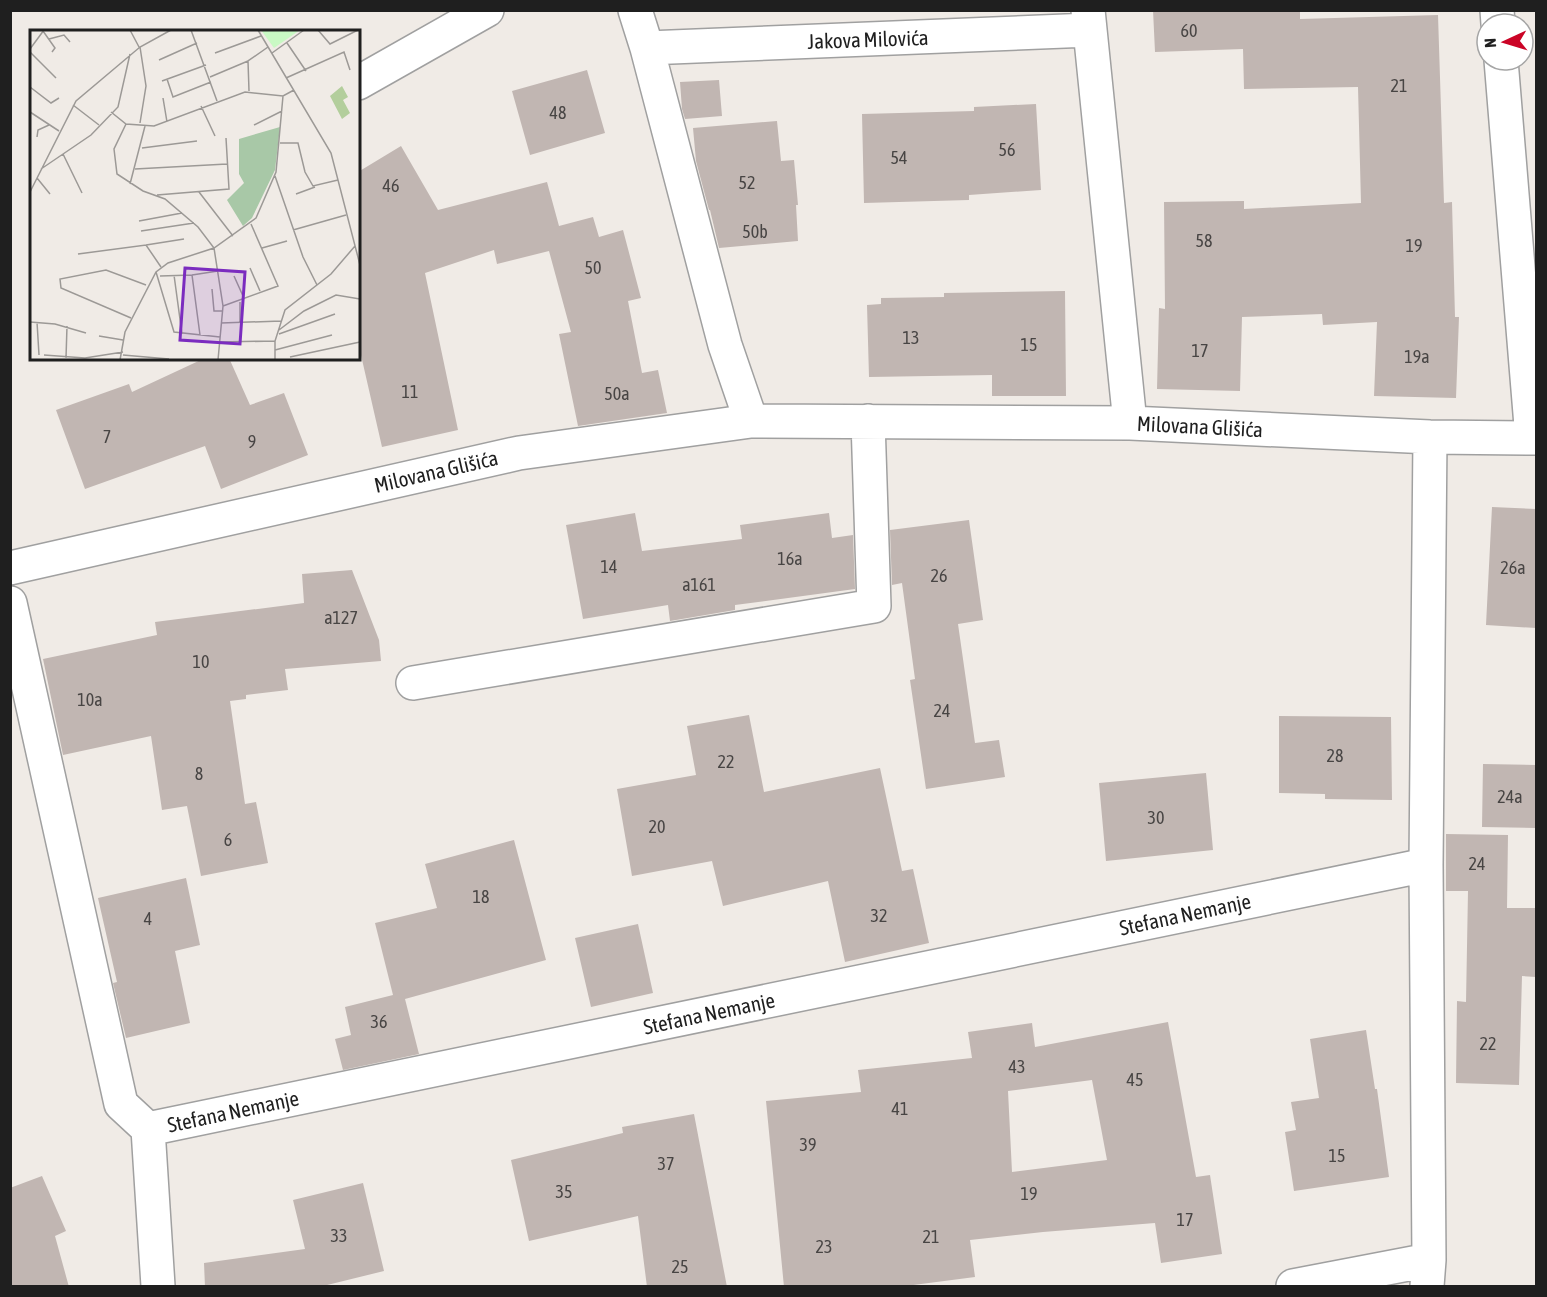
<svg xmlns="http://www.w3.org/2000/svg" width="1547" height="1297" font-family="'Asap Condensed',sans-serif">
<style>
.building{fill:#c1b6b2;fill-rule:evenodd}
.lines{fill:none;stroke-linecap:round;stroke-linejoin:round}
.minor-casing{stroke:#a0a0a0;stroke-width:36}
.minor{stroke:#fff;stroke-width:33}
.labels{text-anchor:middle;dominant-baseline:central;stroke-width:4.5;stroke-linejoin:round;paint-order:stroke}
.number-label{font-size:18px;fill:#484544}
.street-label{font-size:21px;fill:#1f1f1f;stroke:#fff}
.inset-road{fill:none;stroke:#9c9996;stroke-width:1.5}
.view{fill:#7b2cbf;fill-opacity:0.15;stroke:#7b2cbf;stroke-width:3}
.inset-edge{fill:none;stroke:#1f1f1f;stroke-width:3}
</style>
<rect width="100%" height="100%" fill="#f0ebe6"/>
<path class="building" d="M1153,10H1300V19L1438,15L1444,203L1452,202L1455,317H1459L1456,398L1374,396L1377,322L1323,325L1322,314L1242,317L1240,391L1157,389L1159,308L1165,309L1164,202L1244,201V209L1361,203L1358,87L1244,89L1243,49L1155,52Z
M587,70L605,133L530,155L512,91Z
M719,80L722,116L685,119L682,109L680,82Z
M1036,104L1041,190L969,195V200L864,203L862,114L974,111V107Z
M777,121L781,161L794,160L798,205H796L798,241L719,248L710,210H709L696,161L693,128Z
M401,146L438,210L547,182L559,226L593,217L599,237L623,230L641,298L628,301L642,373L658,370L667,413L578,426L559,334L571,332L549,251L497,264L494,250L425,273L458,430L382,447L358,342V172Z
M1065,291L1066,396H992V375L869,377L867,305L881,304V298L944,297V293Z
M205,358H229L250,405L284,393L308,455L221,489L205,446L85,489L56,410L129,384L132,392Z
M1492,507L1536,509V628L1486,625Z
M635,513L642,551L742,539L740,525L829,513L832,538L853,535L855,589L735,605V610L670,621L668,605L583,619L566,525Z
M969,520L983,620L958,624L975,743L999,740L1005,777L926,789L910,680L915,679L902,583L892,585L890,530Z
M352,570L379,640L381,661L285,669L288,690L246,695V699L230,701L245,804L256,802L268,863L201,876L187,806L162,810L151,736L63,755L43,659L157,635L155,622L304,603L302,574Z
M749,715L764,792L880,768L902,871L913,869L929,943L845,962L828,881L723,906L712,861L632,876L617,789L696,775L687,726Z
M1279,716L1391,717L1392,800L1325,799V794L1279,793Z
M1483,764L1536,765V828L1482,827Z
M1206,773L1213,850L1106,861L1099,783Z
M1446,834L1508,835L1507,908H1536V977L1522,976L1519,1085L1456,1083L1457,1001L1466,1002L1468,891H1446Z
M514,840L546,960L405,999L419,1054L343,1070L335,1039L351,1035L345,1007L393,995L375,923L437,908L425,864Z
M186,878L200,945L175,951L190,1023L126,1038L113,983L117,982L98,898Z
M638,924L653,993L591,1007L575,938Z
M1168,1022L1196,1177L1210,1175L1222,1254L1161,1263L1155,1223L1043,1232L970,1240L975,1277L898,1287H784L766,1101L861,1092L858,1070L972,1058L968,1032L1032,1023L1035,1047ZM1092,1080L1107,1160L1012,1172L1008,1091Z
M1366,1030L1375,1089H1377L1389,1177L1294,1191L1285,1132L1296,1130L1291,1102L1319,1098L1310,1039Z
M694,1114L727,1287H647L638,1216L529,1241L511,1160L623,1133L622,1127Z
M42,1176L66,1231L55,1236L69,1287H10V1188Z
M363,1183L384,1271L319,1287H205L204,1263L305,1249L293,1200Z"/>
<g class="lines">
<g class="minor-casing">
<path id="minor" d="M635,10L647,48L725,345L751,421
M1088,10L1130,423
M1497,10L1498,24
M647,48L1090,30
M1501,60L1532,438
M358,83L487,10
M10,568L519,453L751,421L1130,423L1430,437L1536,438
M10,603L121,1104L148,1129
M413,683L874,606L868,421
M158,1286L148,1129L1426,865
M1293,1286L1429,1260
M1427,1286L1429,1260L1426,865L1430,437"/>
</g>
<use href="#minor" class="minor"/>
</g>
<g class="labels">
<g class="number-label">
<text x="1189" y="30">60</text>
<text x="1399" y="85">21</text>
<text x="558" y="112">48</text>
<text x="1007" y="149">56</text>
<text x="899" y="157">54</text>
<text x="747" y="182">52</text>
<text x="391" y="185">46</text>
<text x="755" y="231">50b</text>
<text x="1204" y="240">58</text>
<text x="1414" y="245">19</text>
<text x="593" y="267">50</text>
<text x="911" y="337">13</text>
<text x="1029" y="344">15</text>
<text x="1200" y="350">17</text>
<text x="1417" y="356">19a</text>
<text x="410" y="391">11</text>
<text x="617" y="393">50a</text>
<text x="107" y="436">7</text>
<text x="252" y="441">9</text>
<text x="790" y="558">16a</text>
<text x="609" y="566">14</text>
<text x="1513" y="567">26a</text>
<text x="939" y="575">26</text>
<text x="699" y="584">a161</text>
<text x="341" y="617">a127</text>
<text x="201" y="661">10</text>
<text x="90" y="699">10a</text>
<text x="942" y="710">24</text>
<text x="1335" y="755">28</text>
<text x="726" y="761">22</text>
<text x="199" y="773">8</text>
<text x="1510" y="796">24a</text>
<text x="1156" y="817">30</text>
<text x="657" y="826">20</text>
<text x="228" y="839">6</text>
<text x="1477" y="863">24</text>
<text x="481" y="896">18</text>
<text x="879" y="915">32</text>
<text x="148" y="918">4</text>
<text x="379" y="1021">36</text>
<text x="1488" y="1043">22</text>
<text x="1017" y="1066">43</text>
<text x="1135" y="1079">45</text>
<text x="900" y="1108">41</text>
<text x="808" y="1144">39</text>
<text x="1337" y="1155">15</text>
<text x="666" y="1163">37</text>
<text x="564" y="1191">35</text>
<text x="1029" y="1193">19</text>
<text x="1185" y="1219">17</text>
<text x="339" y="1235">33</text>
<text x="931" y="1236">21</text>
<text x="824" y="1246">23</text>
<text x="680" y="1266">25</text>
</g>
<g class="street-label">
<text transform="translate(868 39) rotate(-2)">Jakova Milovića</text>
<text transform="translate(1200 426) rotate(3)">Milovana Glišića</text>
<text transform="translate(436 471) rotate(-13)">Milovana Glišića</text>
<text transform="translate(1185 914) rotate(-12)">Stefana Nemanje</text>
<text transform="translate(709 1013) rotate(-12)">Stefana Nemanje</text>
<text transform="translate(233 1111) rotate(-12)">Stefana Nemanje</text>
</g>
</g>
<g transform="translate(30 30)">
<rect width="330" height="330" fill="#f0ebe6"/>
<path d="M312,56L318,67L313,70L320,83L312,89L300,66Z" fill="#b3ce9c"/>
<path d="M250,97L245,140L222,188L213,196L197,170L214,153L209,144V109Z" fill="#a8c8a7"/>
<path d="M231,0H270L244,18Z" fill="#c9f9c4"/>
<path class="inset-road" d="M100,0L109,17M161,0L187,71M228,0L301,123L330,235M288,0L300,14L328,0M13,1L25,18L22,22M19,9L34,5L40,12M257,13L276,41M0,19L14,0M0,22L26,48M185,23L231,6M242,23L274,0M129,30L167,13M180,47L218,31M256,48L314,22L320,40M137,49L143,67L181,52M132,51L176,35M0,57L21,73L29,68M219,61L218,31L238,17M133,68L137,92M43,75L69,95M171,76L185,106M0,82L29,101M81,82L96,94L124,96L215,62L253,66L264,60M110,93L116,56L110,17M96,94L84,119L87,144L113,161L135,169L168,197L184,218L193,276L188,330M224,95L252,81M7,107L8,100L19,95M250,113H268L275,142L283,156L308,150M112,118L167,111M33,124L52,163M11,139L61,105L88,77L100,24M105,139L197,134M245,146L273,227L287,255M7,148L20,164M100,154L115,96M0,162L46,71L110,17L141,0M169,162L203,206M266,164L285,157M127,165L199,159L196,108M109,191L152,183M263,200L316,185M111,201L164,193M116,215L154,209M232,218L257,211M48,224L116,215L131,237M220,238L230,261M126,242L144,302L190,307M144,245L152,304M162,245L188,241M130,246L162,245L170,305M204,246L213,266M182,259L184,281H192M193,276L248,256L221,194M101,288L31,258L30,249L76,240L116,255M0,292L25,294L56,303M7,292L9,325M210,292V272M191,293L251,291M249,300L274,281L306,265L330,269M249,304L305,284M69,306L93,310M189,312L245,311M245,320L302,305M14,325L55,328L93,322M93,325L139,329M260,327L330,312M36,328L37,296M90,330L95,302L126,242L138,233L184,218L226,188L246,142L253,66M156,330H175M245,330V311L255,280L301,244L325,216"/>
<path class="view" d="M155,238L215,242L210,314L150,310Z"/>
<rect width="330" height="330" class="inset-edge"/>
</g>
<rect width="1547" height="1297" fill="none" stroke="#1f1f1f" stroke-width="24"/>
<g transform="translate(1505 42) rotate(266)"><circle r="28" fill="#ffffff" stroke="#a5a5a5" stroke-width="1.5"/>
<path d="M0-4.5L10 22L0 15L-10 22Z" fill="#cb0426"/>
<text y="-9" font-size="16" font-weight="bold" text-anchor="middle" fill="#1f1f1f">N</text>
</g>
</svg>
